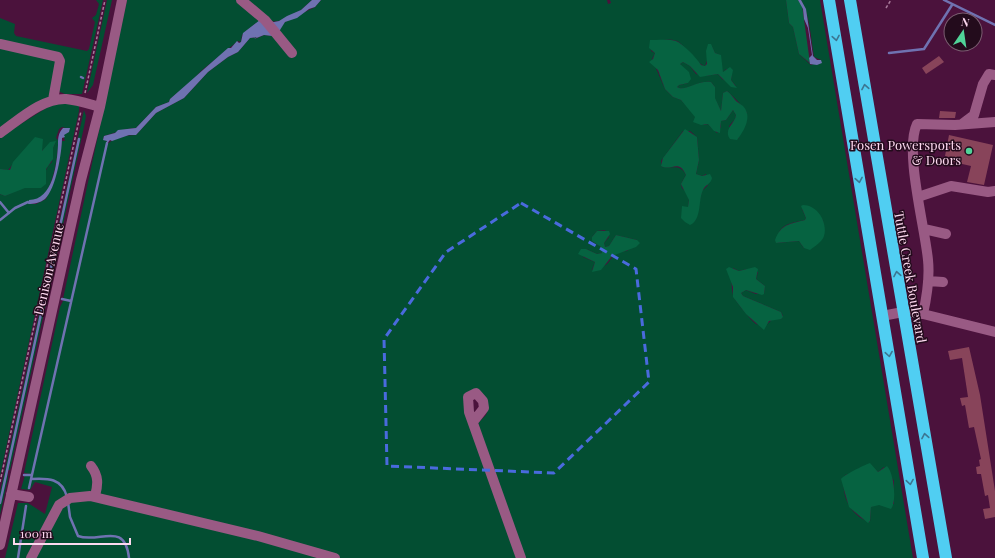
<svg xmlns="http://www.w3.org/2000/svg" width="995" height="558" font-family="'Playfair Display',serif">
<style>
.green{fill:#034e32;fill-rule:evenodd}
.forest{fill:#066341}
.water{fill:#6f72b1}
.lines{fill:none;stroke-linecap:round;stroke-linejoin:round}
.stream{stroke:#6f72b1;stroke-width:2.5}
.building{fill:#88445a}
.path{stroke:#a97b9b;stroke-width:1.5;stroke-dasharray:3 2;stroke-linecap:butt}
.minor{stroke:#995a84;stroke-width:10}
.highway{stroke:#50cef2;stroke-width:12}
.oneway{stroke:#3c7692}
.marked{fill:none;stroke:#4a6add;stroke-width:3;stroke-dasharray:8 5;stroke-linejoin:round}
.poi-dot{fill:#50d398;stroke:#230b1c;stroke-width:1.5}
.labels{text-anchor:middle;dominant-baseline:central;stroke-width:3;stroke-linejoin:round;paint-order:stroke}
.poi-label{font-size:13px;fill:#fdd8ef;stroke:#230b1c;text-anchor:end}
.street-label{font-size:13px;fill:#fdd8ef;stroke:#230b1c}
</style>
<rect width="100%" height="100%" fill="#4b123c"/>
<path class="green" d="M96,0H103L82,94H65L58,91L63,59L62,55L0,41V18L15,24L14,33L16,36L87,51L89,49L95,22L92,18L96,15L99,4Z
M107,0H112L93,85L87,93Z
M127,0H312L301,10L279,21L256,23L242,35L241,42L238,41L201,71L192,81L170,99L169,102L156,107L136,128L127,129L104,136L103,139L107,141L106,146C111,138 127,135 136,135L156,113L184,98L208,72L228,57L238,52L250,38L257,37L255,39L264,35L272,36L285,22L315,7L321,0H607L608,4L611,3L610,0H786L789,23L793,27L799,54L811,65L821,60L814,57C811,39 810,16 801,0H820L913,558H523L478,423L486,415L488,408L468,393L519,558H5L18,503H28L45,514L52,487L35,482L30,490L21,489L25,475L31,474L24,473L60,307L63,301L67,300L63,299ZM654,40C661,41 671,38 677,41C686,46 697,64 705,66L712,47L715,53L720,55V60L723,73L726,69L732,73L731,80L736,86L722,79L718,74L705,76L696,74L690,66L683,62L680,64L684,69L688,83L679,85L677,87C686,92 698,80 711,82L715,87V99L721,111L723,93L727,91C732,95 745,108 747,113L738,139L729,126L735,119L736,115L733,110L726,120L721,121V127L717,133L708,124L704,125L681,100L673,97L665,89L652,59L655,53L651,51ZM683,131H690L697,137L699,160L696,174L702,176L706,174L708,185L702,191L695,221L688,208L689,200L688,194L682,188L681,184L686,175C680,163 674,169 662,167L661,161ZM802,209L823,220L824,235L804,248L799,241L776,243C779,224 787,224 805,220L806,218ZM605,230L609,237L604,243L605,247L609,246L616,235L637,240L627,251C614,252 614,256 607,264C603,267 596,268 592,270L595,262L583,257L586,249L597,254L602,253L601,247L592,241V237L597,231ZM733,268L739,271L747,269L758,272L756,279L765,286L764,294H756L746,290L741,293L743,296L781,312L783,316L781,319H773L766,325C763,325 759,325 756,324C752,321 734,300 733,295C731,286 731,277 733,268ZM884,467L894,481V504L875,505L871,507L870,522C850,516 840,495 845,475L853,473L859,468L875,469L878,472Z
M0,46L57,59L49,97L0,129Z
M66,101L79,106V111L0,476V194L5,196C15,192 25,184 37,188L48,166L52,162L53,148L55,143L48,145L42,151V147L12,165L8,170L0,169V137L51,105ZM62,127L69,129V132L63,134L65,141H62L58,167L46,199L36,204H28C33,201 40,200 44,195C53,186 59,153 58,140L56,138L59,129Z
M84,110L86,116L85,122L48,295H45L46,303L10,470H7L8,478L0,515V492Z"/>
<path class="forest" d="M786,0H798L802,5L810,63L799,54L793,27L789,23Z
M650,40C655,40 672,39 676,41C683,44 697,58 701,65L705,66L707,64L706,51L708,44H711L715,53L721,55L723,72L730,67L733,70L731,80L737,88L731,87L718,74L700,77L690,66L683,62L680,64L689,72L691,79L688,83L679,85L677,87C685,92 697,80 711,82L715,87V98L721,111L723,93L727,91C731,94 733,97 736,101C738,103 741,104 743,106C753,116 744,131 737,140L730,139C723,129 735,124 736,115L733,110L726,120L721,121L720,133L714,131L708,124L701,125L693,122L695,117L681,100L673,97L665,89L658,70L649,62L653,59L655,53L649,48Z
M685,129L697,137L699,160L696,174L702,176L710,174L712,178C711,184 705,185 703,190C698,200 702,220 690,225L685,222L681,218L682,206L688,207L689,200L681,184L686,175C679,158 671,172 661,166L663,158Z
M35,137L43,139L42,151L50,142L56,141L53,148V159L46,169V184L41,188H25L5,196L0,194V169L10,170L13,162Z
M803,205C818,205 828,223 824,236C822,242 815,246 810,250L804,248L799,241L776,243L775,240C781,224 790,224 805,220L806,218L801,206Z
M597,231H609L610,234L604,243L605,247L609,246L616,235L637,240L640,243L636,247L612,256L601,270L592,272L595,262L578,254L581,249H586L597,254L602,253L601,247L592,241V237Z
M729,267L739,271L755,267L758,269L756,279L765,286L764,294L762,295L746,290L741,293L743,296L781,312L783,317L781,319L769,321L764,330L746,314L733,297V287L726,269Z
M870,463L878,472L887,466C894,473 897,502 891,509L879,505L871,507L870,521L868,523L849,507L841,479C844,475 864,465 870,463Z"/>
<path class="water" d="M312,0H321L315,7L309,9L297,18L285,22L280,30L272,36L264,35L254,39L257,37L250,38L238,52L228,57L208,72L184,98L156,113L136,135H129L112,141L110,140L106,145L107,141L103,140L104,136L115,133L118,130L136,128L156,107L169,102L170,99L228,48H231L237,41L239,43L241,42L243,33L260,20L274,22L279,21L287,16L301,10Z
M798,0H801L806,9L813,56L817,60H821L822,63L817,65L810,64L809,58L812,55L808,28L804,19L803,9Z
M63,128H70L69,132L64,135L65,137L62,138C62,152 56,189 45,199C40,203 34,204 28,204L29,200C53,200 57,164 58,145C58,139 58,133 63,128Z"/>
<g class="lines">
<path class="stream" d="M944,0L995,25
M889,53L924,49L952,5
M81,77L83,78
M0,202L9,213
M0,220L15,208L28,202
M62,299L71,301
M24,475H32
M31,479C48,478 62,478 67,497
M29,488L107,143
M68,502L70,517L78,536C99,544 125,520 129,558
M0,503L79,139
M18,558L26,506"/>
</g>
<path class="building" d="M939,56L944,62L926,74L922,68Z
M940,111L956,112L955,118H939Z
M949,135L993,145L984,185L967,182L971,166L949,161V157L945,156Z
M969,347L980,395L995,491V517L985,519L983,509L990,508L988,495L985,496L981,474H977L976,467L980,466L979,460L981,459L974,427L969,428L965,405L962,406L960,398L968,397L962,358L950,360L948,351Z"/>
<g class="lines">
<path class="path" d="M886,8L891,0
M85,93L105,0
M0,482L81,111"/>
<path class="minor" d="M241,0L265,20L292,53
M0,44L58,57L60,61L53,100
M962,124L974,115L983,84L989,74L995,75
M0,133C19,120 42,98 66,99C77,100 89,104 100,107
M918,197L951,186L988,192L995,191
M924,229L946,234
M928,281L943,282
M923,314C927,296 930,279 928,260C925,227 904,151 917,124L955,125L995,122
M882,316L903,312L923,314L995,332
M473,422L484,408L483,401L476,393L468,397L469,412L521,558
M91,466C99,476 98,485 95,496
M11,494L29,497
M0,545L81,180L100,107L122,0
M31,558L59,505L70,498L90,496L258,536L335,558"/>
<path class="highway" d="M829,0L923,558
M850,0L946,558"/>
</g>
<defs><path id="oneway-chevron" d="M-2-3.5L2.5 0L-2 3.5" fill="none" stroke-width="1.6" stroke-linecap="round" stroke-linejoin="round"/></defs>
<g class="oneway">
<use href="#oneway-chevron" transform="translate(836 38) rotate(80)"/>
<use href="#oneway-chevron" transform="translate(865 87) rotate(-100)"/>
<use href="#oneway-chevron" transform="translate(859 180) rotate(80)"/>
<use href="#oneway-chevron" transform="translate(897 274) rotate(-100)"/>
<use href="#oneway-chevron" transform="translate(889 354) rotate(81)"/>
<use href="#oneway-chevron" transform="translate(925 436) rotate(-100)"/>
<use href="#oneway-chevron" transform="translate(910 482) rotate(81)"/>
</g>
<path class="marked" d="M521,203L636,269L649,382L554,473L387,466L384,339L446,252Z"/>
<circle class="poi-dot" cx="969" cy="151" r="4"/>
<g class="labels">
<g class="poi-label">
<text x="961" y="144">Fosen Powersports<tspan x="961" dy="15">&amp; Doors</tspan></text>
</g>
<g class="street-label">
<text transform="translate(48 269) rotate(-77)">Denison Avenue</text>
<text transform="translate(911 277) rotate(80)">Tuttle Creek Boulevard</text>
</g>
</g>
<g transform="translate(963 32) rotate(13)"><circle r="19" fill="#230b1c" stroke="#7a5d70"/>
<path d="M0-3L7 15L0 10L-7 15Z" fill="#50d398"/>
<text y="-6" font-size="11" font-weight="bold" text-anchor="middle" fill="#fdd8ef">N</text>
</g>
<path d="M14 538v6h116v-6" fill="none" stroke="#fdd8ef" stroke-width="2"/>
<text x="20" y="538" font-size="12" fill="#fdd8ef" stroke="#230b1c" stroke-width="3" paint-order="stroke">100 m</text>
</svg>
